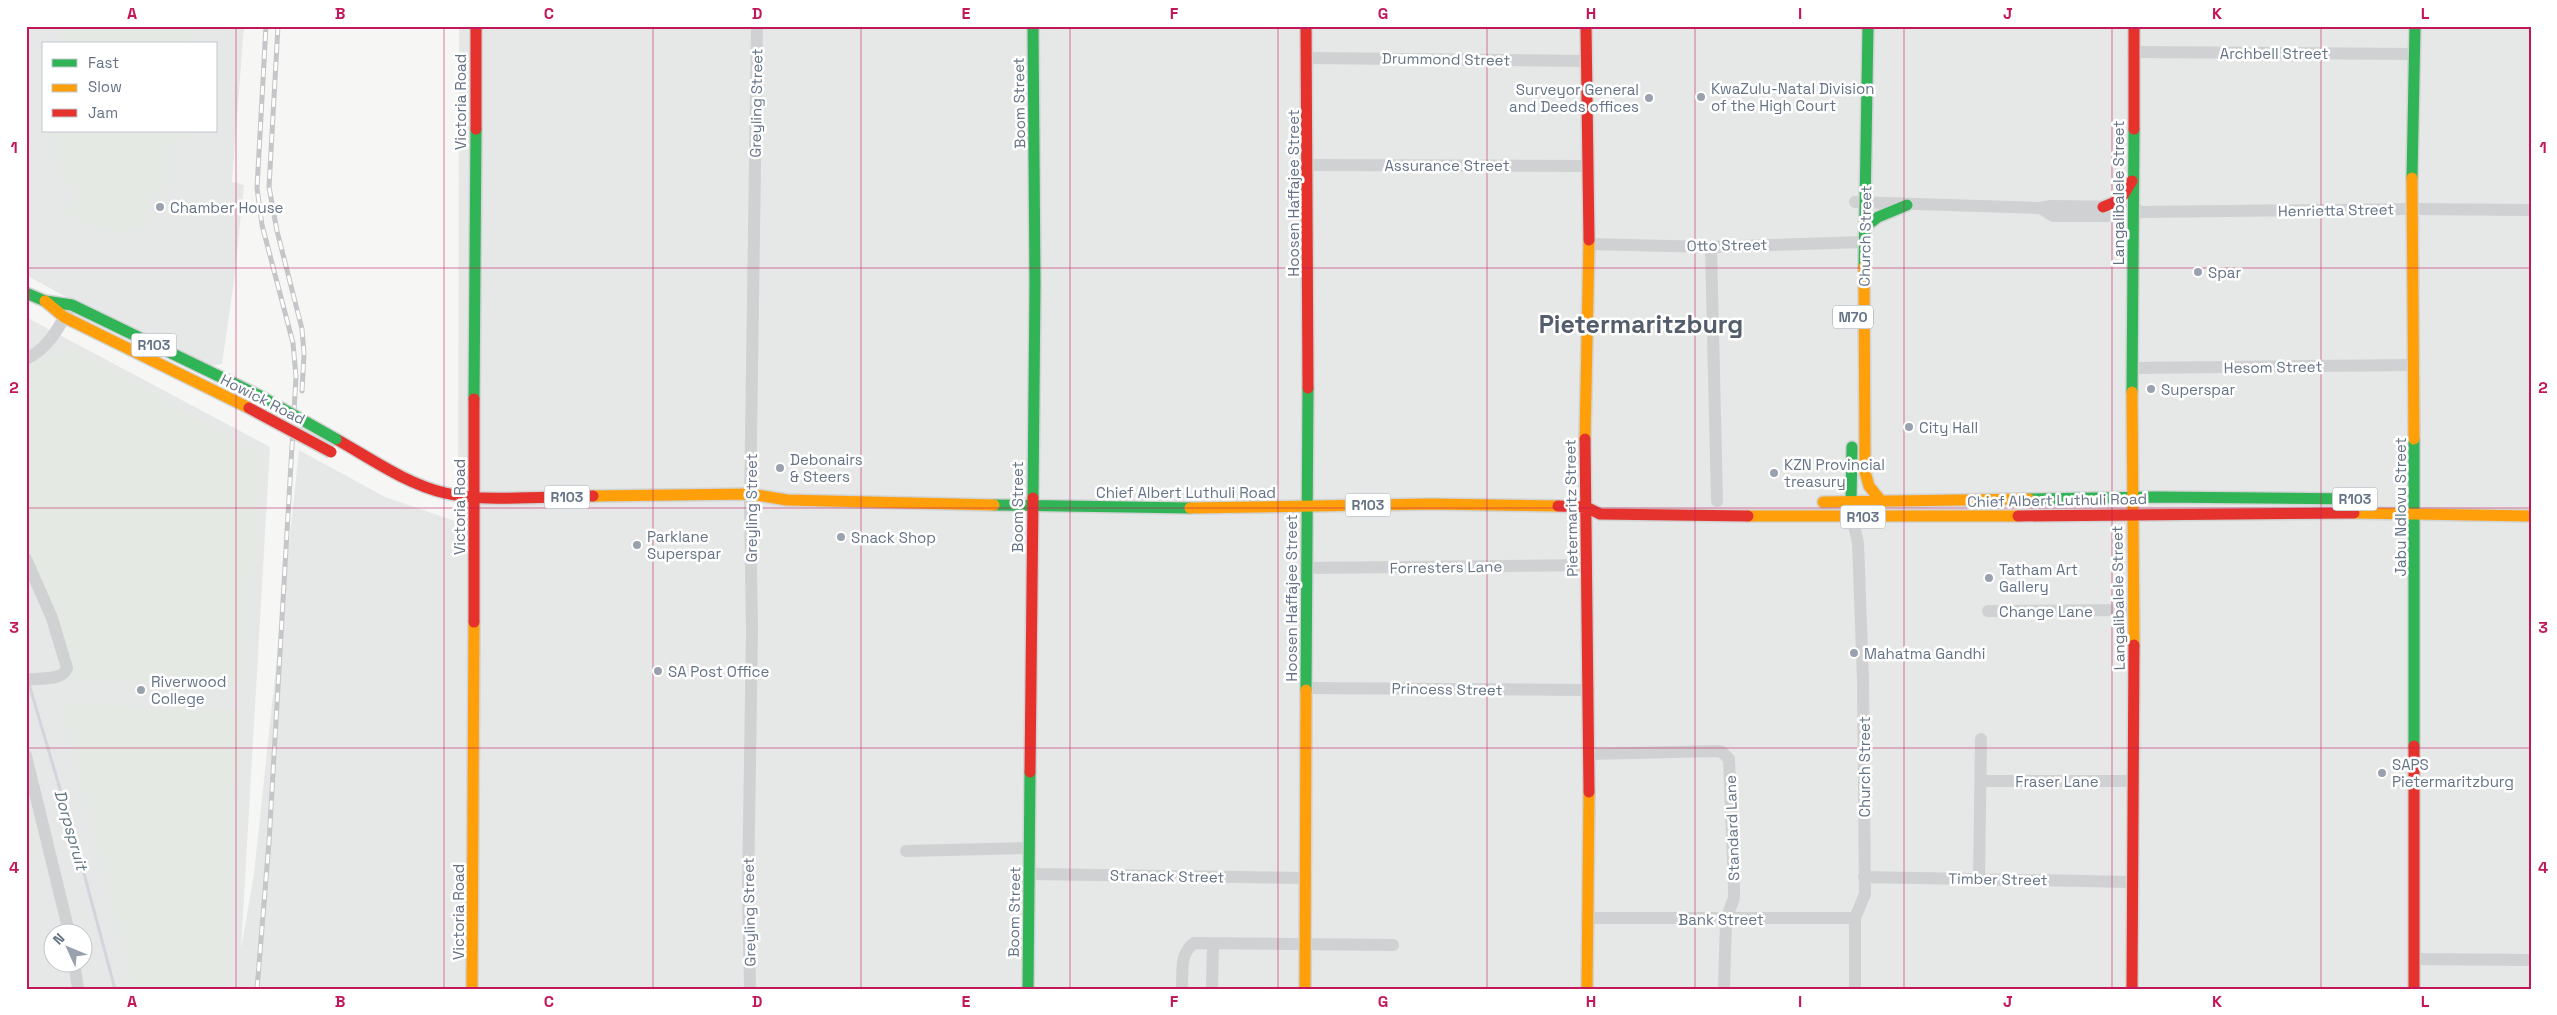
<svg xmlns="http://www.w3.org/2000/svg" width="2557" height="1015" font-family="'Space Grotesk',sans-serif">
<style>
.built{fill:#e6e7e7;fill-rule:evenodd}
.grass{fill:#e5e9e3}
.lines{fill:none;stroke-linecap:round;stroke-linejoin:round}
.stream{stroke:#d1d6da;stroke-width:3}
.fast-casing{stroke:#d1d3d4;stroke-width:14}
.slow-casing{stroke:#d1d3d4;stroke-width:14}
.jam-casing{stroke:#d1d3d4;stroke-width:14}
.street{stroke:#d0d1d2;stroke-width:12}
.fast{stroke:#30b455;stroke-width:11}
.slow{stroke:#ff9f0a;stroke-width:11}
.jam{stroke:#e5322d;stroke-width:11}
.rail-casing{stroke:#c5c6c7;stroke-width:5}
.rail{stroke:#fff;stroke-width:3;stroke-dasharray:9;stroke-linecap:butt}
.fast-bridge-casing{stroke:#d1d2d3;stroke-width:14;stroke-linecap:butt}
.jam-bridge-casing{stroke:#d1d2d3;stroke-width:14;stroke-linecap:butt}
.fast-bridge{stroke:#30b455;stroke-width:11}
.jam-bridge{stroke:#e5322d;stroke-width:11}
.grid{fill:none;stroke:#c2185b;stroke-width:1;stroke-opacity:0.55}
.poi-dot{fill:#98a1ad;stroke:#fff;stroke-width:2}
.labels{text-anchor:middle;dominant-baseline:central;stroke-width:5;stroke-linejoin:round;paint-order:stroke}
.shield{fill:#fff;stroke:#939daa;stroke-width:1}
.shield-label{font-size:14px;font-weight:bold;fill:#657386}
.street-label{font-size:15px;fill:#657386;stroke:#fff}
.poi-label{font-size:15px;fill:#657386;stroke:#fff;text-anchor:start}
.water-label{font-size:16px;font-style:italic;fill:#617582;stroke:#fff}
.town-label{font-size:25px;font-weight:bold;fill:#535d6b;stroke:#fff}
.neatline{fill:none;stroke:#c2185b;stroke-width:2}
.grid-label{font-size:16px;text-anchor:middle;font-weight:bold;fill:#c2185b}
</style>
<rect width="100%" height="100%" fill="#f6f6f5"/>
<path class="built" d="M26,26H244L232,182L244,185L234,281L222,364L196,368L26,275ZM44,44H216V131H44Z
M459,26H2531V989H26V317L270,447L241,949L254,874L299,450L385,497L458,522ZM52,932H82V962H52Z"/>
<path class="grass" d="M62,26H192L191,44H60Z
M54,131H185V140H172L167,194L162,198L158,193L147,202L151,207L145,211L153,221C120,242 97,227 65,214L79,192C54,174 51,161 54,131Z
M73,348L260,455L245,685L69,679L26,546V367Z
M61,704L242,710L225,989H134Z
M26,806H35L26,989Z"/>
<g class="lines">
<path class="stream" d="M29,684L75,840L115,989"/>
<g class="fast-casing">
<path id="fast" d="M2412,178L2415,26
M1865,227L1878,217L1907,205
M1864,267L1868,26
M26,293L45,301L72,305L260,396
M2132,392L2134,129
M474,399L476,129
M2414,439V746
M1033,498L1035,284L1033,26
M2029,499L2156,497L2357,499
M1851,502L1852,447
M994,505L1190,508
M1306,690L1308,388
M1028,989L1030,772"/>
</g>
<g class="slow-casing">
<path id="slow" d="M2412,178L2414,439
M1864,267L1865,472L1869,486L1881,501
M45,301L64,317L249,408
M2132,392L2134,645
M1585,439L1589,240
M593,496L750,494L787,500L994,505
M1823,502L2029,499
M1190,508L1431,504L1558,506
M2354,513L2531,516
M1748,516H2018
M472,989L474,622
M1305,989L1306,690
M1587,989L1589,792"/>
</g>
<g class="jam-casing">
<path id="jam" d="M1306,26L1308,388
M1586,26L1589,240
M476,129V26
M2134,129V26
M2103,207L2120,200L2132,181
M336,439C370,458 406,484 445,493C486,503 550,496 593,496
M1585,439L1589,792
M1558,506L1586,507L1600,514L1748,516
M2018,516L2354,513
M474,622V399
M2414,746V989
M1030,772L1033,498
M2132,989L2134,645"/>
</g>
<path class="street" d="M2133,52L2415,54
M1306,58L1586,61
M1306,165L1587,166
M1855,202L2040,208L2051,206L2132,207L2141,212
M2040,208L2053,216H2132L2141,212L2411,209L2531,210
M1589,244L1711,247L1864,242
M1711,247L1717,501
M26,359C47,349 57,331 68,311
M2133,368L2413,365
M1852,517L1858,543L1863,680L1865,894L1855,918V989
M26,559L52,618L67,668C62,682 39,677 26,680
M1306,568L1586,565
M1988,611L2134,610
M1306,688L1589,690
M1589,754L1717,751L1722,752L1729,759L1734,885V898L1726,919L1724,989
M26,756L69,932
M1981,781H2133
M906,851L1029,848
M1029,874L1305,878
M1864,877L2133,882
M1979,879L1981,739
M1587,918H1855
M2414,959L2531,960
M74,962L78,989
M750,989L748,892L752,630L750,506L757,26
M1182,989C1183,973 1179,954 1194,943L1393,945
M1212,989L1213,944"/>
<use href="#fast" class="fast"/>
<use href="#slow" class="slow"/>
<use href="#jam" class="jam"/>
<g class="rail-casing">
<path id="rail" d="M278,26L269,187L277,231L302,329L304,354L302,391
M257,989L269,842L296,377L293,343L262,225L257,188L266,26"/>
</g>
<use href="#rail" class="rail"/>
<g class="fast-bridge-casing">
<path id="fast-bridge" d="M260,396L336,439"/>
</g>
<g class="jam-bridge-casing">
<path id="jam-bridge" d="M249,408L331,452"/>
</g>
<use href="#fast-bridge" class="fast-bridge"/>
<use href="#jam-bridge" class="jam-bridge"/>
</g>
<path class="grid" d="M236,26V989M444,26V989M653,26V989M861,26V989M1070,26V989M1278,26V989M1487,26V989M1695,26V989M1904,26V989M2112,26V989M2321,26V989M26,268H2531M26,508H2531M26,748H2531"/>
<g class="poi-dot">
<circle cx="1701" cy="97" r="5"/>
<circle cx="1649" cy="98" r="5"/>
<circle cx="160" cy="207" r="5"/>
<circle cx="2198" cy="272" r="5"/>
<circle cx="2151" cy="389" r="5"/>
<circle cx="1909" cy="427" r="5"/>
<circle cx="780" cy="468" r="5"/>
<circle cx="1774" cy="473" r="5"/>
<circle cx="841" cy="537" r="5"/>
<circle cx="637" cy="545" r="5"/>
<circle cx="1989" cy="578" r="5"/>
<circle cx="1854" cy="653" r="5"/>
<circle cx="658" cy="671" r="5"/>
<circle cx="141" cy="690" r="5"/>
<circle cx="2382" cy="773" r="5"/>
</g>
<g class="labels">
<g class="shield">
<rect x="1833" y="305.5" width="40" height="23" rx="4"/>
<rect x="131.5" y="333.5" width="45" height="23" rx="4"/>
<rect x="544.5" y="485.5" width="45" height="23" rx="4"/>
<rect x="2332.5" y="487.5" width="45" height="23" rx="4"/>
<rect x="1345.5" y="493.5" width="45" height="23" rx="4"/>
<rect x="1840.5" y="505.5" width="45" height="23" rx="4"/>
</g>
<g class="shield-label">
<text x="1853" y="317">M70</text>
<text x="154" y="345">R103</text>
<text x="567" y="497">R103</text>
<text x="2355" y="499">R103</text>
<text x="1368" y="505">R103</text>
<text x="1863" y="517">R103</text>
</g>
<g class="street-label">
<text x="2274" y="53">Archbell Street</text>
<text transform="translate(1446 59) rotate(1)">Drummond Street</text>
<text transform="translate(460 102) rotate(-90)">Victoria Road</text>
<text transform="translate(756 103) rotate(-89)">Greyling Street</text>
<text transform="translate(1019 103) rotate(-91)">Boom Street</text>
<text x="1447" y="165">Assurance Street</text>
<text transform="translate(1293 193) rotate(-90)">Hoosen Haffajee Street</text>
<text transform="translate(2118 193) rotate(-90)">Langalibalele Street</text>
<text transform="translate(2336 210) rotate(-1)">Henrietta Street</text>
<text transform="translate(1865 236) rotate(-89)">Church Street</text>
<text transform="translate(1727 245) rotate(-1)">Otto Street</text>
<text transform="translate(2273 367) rotate(-1)">Hesom Street</text>
<text transform="translate(263 399) rotate(27)">Howick Road</text>
<text x="1186" y="492">Chief Albert Luthuli Road</text>
<text transform="translate(2057 500) rotate(-1)">Chief Albert Luthuli Road</text>
<text transform="translate(459 507) rotate(-90)">Victoria Road</text>
<text transform="translate(1017 507) rotate(-90)">Boom Street</text>
<text transform="translate(2400 507) rotate(-90)">Jabu Ndlovu Street</text>
<text transform="translate(751 508) rotate(-90)">Greyling Street</text>
<text transform="translate(1571 508) rotate(-91)">Pietermaritz Street</text>
<text transform="translate(1446 567) rotate(-1)">Forresters Lane</text>
<text transform="translate(1291 598) rotate(-90)">Hoosen Haffajee Street</text>
<text transform="translate(2118 598) rotate(-91)">Langalibalele Street</text>
<text x="2046" y="611">Change Lane</text>
<text transform="translate(1447 689) rotate(1)">Princess Street</text>
<text transform="translate(1864 767) rotate(-90)">Church Street</text>
<text x="2057" y="781">Fraser Lane</text>
<text transform="translate(1732 828) rotate(-92)">Standard Lane</text>
<text transform="translate(1167 876) rotate(1)">Stranack Street</text>
<text transform="translate(1998 879) rotate(1)">Timber Street</text>
<text transform="translate(458 912) rotate(-90)">Victoria Road</text>
<text transform="translate(749 912) rotate(-91)">Greyling Street</text>
<text transform="translate(1014 912) rotate(-89)">Boom Street</text>
<text x="1721" y="919">Bank Street</text>
</g>
<g class="poi-label">
<text x="1711" y="88">KwaZulu-Natal Division<tspan x="1711" dy="17">of the High Court</tspan></text>
<text x="1639" y="89" text-anchor="end">Surveyor General<tspan x="1639" dy="17">and Deeds offices</tspan></text>
<text x="170" y="207">Chamber House</text>
<text x="2208" y="272">Spar</text>
<text x="2161" y="389">Superspar</text>
<text x="1919" y="427">City Hall</text>
<text x="790" y="459">Debonairs<tspan x="790" dy="17">&amp; Steers</tspan></text>
<text x="1784" y="464">KZN Provincial<tspan x="1784" dy="17">treasury</tspan></text>
<text x="647" y="536">Parklane<tspan x="647" dy="17">Superspar</tspan></text>
<text x="851" y="537">Snack Shop</text>
<text x="1999" y="569">Tatham Art<tspan x="1999" dy="17">Gallery</tspan></text>
<text x="1864" y="653">Mahatma Gandhi</text>
<text x="668" y="671">SA Post Office</text>
<text x="151" y="681">Riverwood<tspan x="151" dy="17">College</tspan></text>
<text x="2392" y="764">SAPS<tspan x="2392" dy="17">Pietermaritzburg</tspan></text>
</g>
<g class="water-label">
<text transform="translate(71 830) rotate(74)">Dorpspruit</text>
</g>
<g class="town-label">
<text x="1641" y="324">Pietermaritzburg</text>
</g>
</g>
<rect width="2557" height="1015" fill="none" stroke="#ffffff" stroke-width="55"/>
<rect x="42" y="42" width="175" height="90" fill="#ffffff" stroke="#c1c7cf"/>
<rect x="52" y="59" width="25" height="8" fill="#30b455" stroke="#c1c7cf"/>
<text x="88" y="68" font-size="15" fill="#657386">Fast</text>
<rect x="52" y="84" width="25" height="8" fill="#ff9f0a" stroke="#c1c7cf"/>
<text x="88" y="92" font-size="15" fill="#657386">Slow</text>
<rect x="52" y="109" width="25" height="8" fill="#e5322d" stroke="#c1c7cf"/>
<text x="88" y="118" font-size="15" fill="#657386">Jam</text>
<g transform="translate(68 948) rotate(314)"><circle r="24" fill="#ffffff" stroke="#c1c7cf"/>
<path d="M0-4L9 19L0 12L-9 19Z" fill="#98a1ad"/>
<text y="-8" font-size="14" font-weight="bold" text-anchor="middle" fill="#657386">N</text>
</g>
<rect x="28" y="28" width="2502" height="960" class="neatline"/>
<g class="grid-label">
<text x="132" y="19">A</text>
<text x="340" y="19">B</text>
<text x="549" y="19">C</text>
<text x="757" y="19">D</text>
<text x="966" y="19">E</text>
<text x="1174" y="19">F</text>
<text x="1383" y="19">G</text>
<text x="1591" y="19">H</text>
<text x="1800" y="19">I</text>
<text x="2008" y="19">J</text>
<text x="2217" y="19">K</text>
<text x="2425" y="19">L</text>
<text x="14" y="153">1</text>
<text x="2543" y="153">1</text>
<text x="14" y="393">2</text>
<text x="2543" y="393">2</text>
<text x="14" y="633">3</text>
<text x="2543" y="633">3</text>
<text x="14" y="873">4</text>
<text x="2543" y="873">4</text>
<text x="132" y="1007">A</text>
<text x="340" y="1007">B</text>
<text x="549" y="1007">C</text>
<text x="757" y="1007">D</text>
<text x="966" y="1007">E</text>
<text x="1174" y="1007">F</text>
<text x="1383" y="1007">G</text>
<text x="1591" y="1007">H</text>
<text x="1800" y="1007">I</text>
<text x="2008" y="1007">J</text>
<text x="2217" y="1007">K</text>
<text x="2425" y="1007">L</text>
</g>
</svg>
